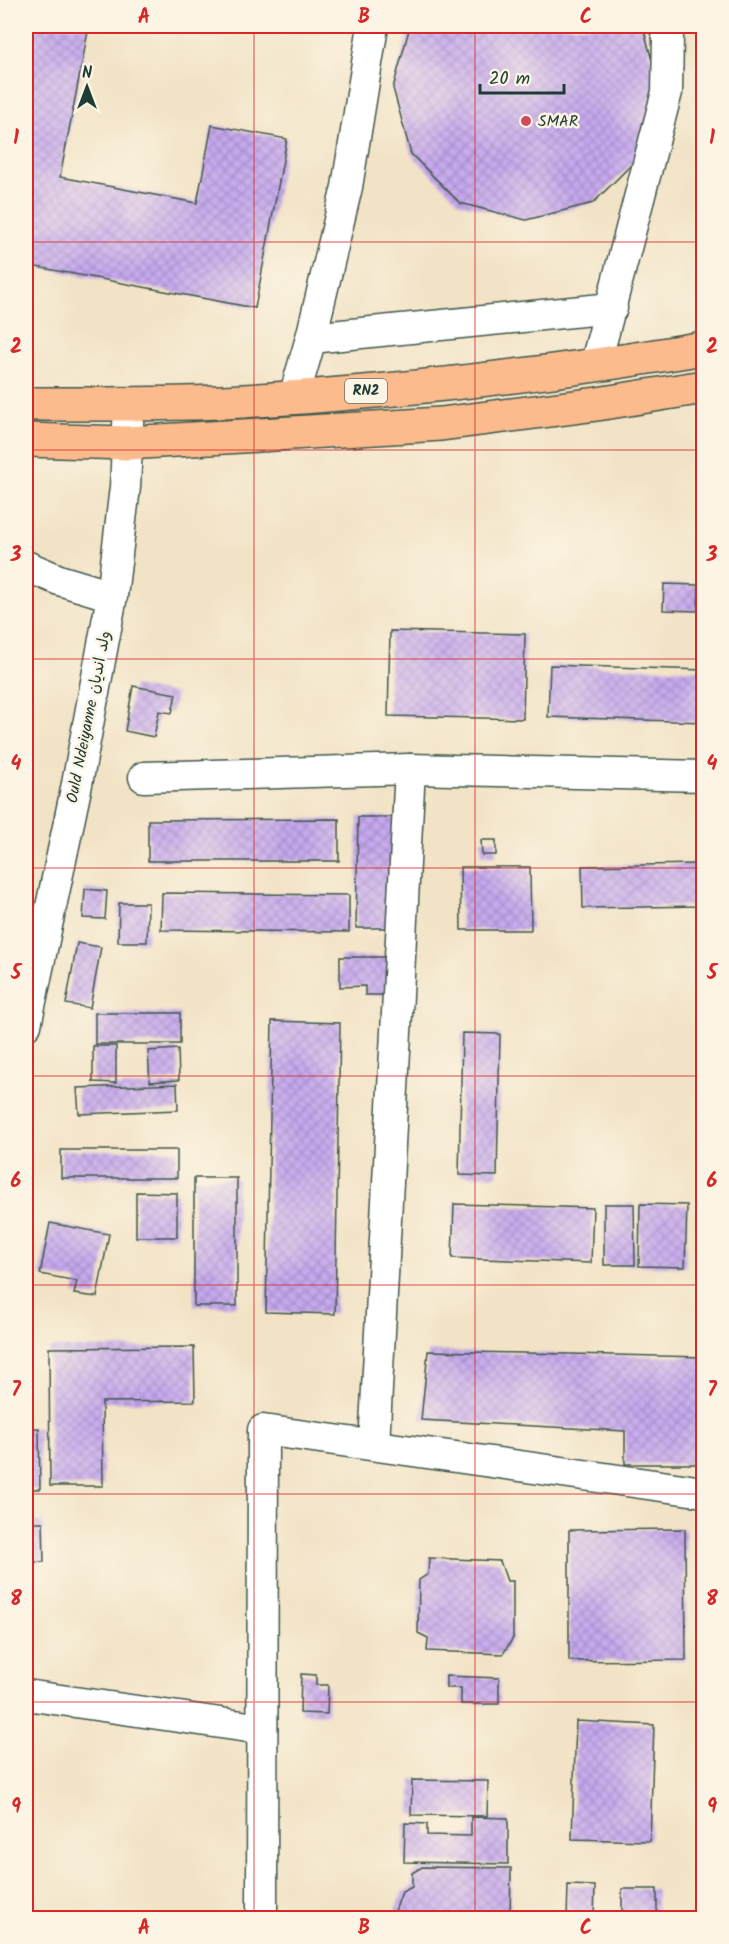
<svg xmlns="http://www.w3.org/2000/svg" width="729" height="1944" viewBox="0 0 729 1944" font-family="Kalam,'Playpen Sans Arabic',sans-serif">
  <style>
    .building { fill: url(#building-cross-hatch) }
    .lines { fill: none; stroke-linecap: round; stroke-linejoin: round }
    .minor-casing { stroke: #3f564a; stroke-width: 33 }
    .highway-casing { stroke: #3f564a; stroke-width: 36 }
    .minor { stroke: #fff; stroke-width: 30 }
    .highway { stroke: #fbbb8d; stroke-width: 33 }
    .grid { fill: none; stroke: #d62828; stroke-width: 1.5; stroke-opacity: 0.55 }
    .poi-dot { fill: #d1495b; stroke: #fcf5e5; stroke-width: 2 }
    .labels { text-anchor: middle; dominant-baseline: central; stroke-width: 5; stroke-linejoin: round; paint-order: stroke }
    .shield { fill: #fcf5e5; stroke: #617469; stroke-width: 1.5 }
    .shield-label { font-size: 15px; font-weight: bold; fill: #1f3d34 }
    .poi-label { font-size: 16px; fill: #1f3d34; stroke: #fcf5e5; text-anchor: start }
    .street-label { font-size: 16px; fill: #1f3d34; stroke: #fcf5e5 }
    .neatline { fill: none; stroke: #d62828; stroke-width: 2 }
    .grid-label { font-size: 20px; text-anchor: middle; font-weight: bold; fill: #d62828 }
  </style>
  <defs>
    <pattern id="building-cross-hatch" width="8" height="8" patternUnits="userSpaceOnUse" patternTransform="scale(1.5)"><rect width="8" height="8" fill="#c7a9ef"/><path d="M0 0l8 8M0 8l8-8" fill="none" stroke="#a18bc2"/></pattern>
  </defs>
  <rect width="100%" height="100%" fill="#fcf5e5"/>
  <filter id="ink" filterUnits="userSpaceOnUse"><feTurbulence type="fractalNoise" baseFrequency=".0167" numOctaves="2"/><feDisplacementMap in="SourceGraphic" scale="12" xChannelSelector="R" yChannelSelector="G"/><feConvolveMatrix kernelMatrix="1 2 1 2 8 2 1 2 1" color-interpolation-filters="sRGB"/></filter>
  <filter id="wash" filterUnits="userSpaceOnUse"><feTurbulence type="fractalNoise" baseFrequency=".008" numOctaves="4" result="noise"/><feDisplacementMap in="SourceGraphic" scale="24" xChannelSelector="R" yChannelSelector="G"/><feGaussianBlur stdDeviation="1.35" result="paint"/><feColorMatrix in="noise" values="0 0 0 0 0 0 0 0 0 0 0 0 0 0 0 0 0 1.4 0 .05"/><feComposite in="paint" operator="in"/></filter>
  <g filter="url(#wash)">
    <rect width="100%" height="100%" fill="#f2e3c6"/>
    <g id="blocks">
      <!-- building -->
      <g class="building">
        <path d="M26,26H89L60,177L197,203L212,125L287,139L255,308L26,265Z"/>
        <path d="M410,26H643L659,88L642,154L593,203L526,220L460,203L411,154L393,88Z"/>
        <path d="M664,584L699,585L698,611L663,610Z"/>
        <path d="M390,631L525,634L523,719L388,716Z"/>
        <path d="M550,665L704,670V722L548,717Z"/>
        <path d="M133,686L176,694L172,713L159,711L154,737L125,731Z"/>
        <path d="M358,817H398L397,928H356Z"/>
        <path d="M339,819V861H148V820Z"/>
        <path d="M481,840H496V855H482Z"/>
        <path d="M699,864L700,906L583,908L582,866Z"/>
        <path d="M460,867H530L531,930H461Z"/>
        <path d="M85,889L107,891L105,919L83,918Z"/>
        <path d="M162,893L349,895V932L161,930Z"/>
        <path d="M119,903H148L147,942H118Z"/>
        <path d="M77,943L101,947L90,1008L66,1004Z"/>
        <path d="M340,957H392V995H365V986L340,987Z"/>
        <rect x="95" y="1013" width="85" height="31"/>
        <path d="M272,1021L340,1023L335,1314L266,1312Z"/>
        <path d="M462,1033L500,1034L497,1176L459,1175Z"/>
        <path d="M93,1046H116V1083L93,1082Z"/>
        <path d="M178,1049L179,1080L150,1082L148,1051Z"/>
        <path d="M177,1084L178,1110L79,1114L77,1088Z"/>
        <rect x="61" y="1150" width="116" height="28"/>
        <rect x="194" y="1178" width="43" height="128"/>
        <path d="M136,1192L177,1193V1237H136Z"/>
        <path d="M454,1204L593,1208L591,1263L452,1258Z"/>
        <path d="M604,1204H634L635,1265H604Z"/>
        <path d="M640,1204L687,1205L685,1267L639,1266Z"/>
        <path d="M50,1223L109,1234L97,1297L74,1294L77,1281L40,1274Z"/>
        <path d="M194,1347L195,1401L102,1402L103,1486H50L49,1348Z"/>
        <path d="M428,1351L704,1357V1464H625V1431L421,1420Z"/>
        <path d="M26,1428H39L40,1489H26Z"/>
        <path d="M26,1522H43L44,1562L26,1563Z"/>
        <path d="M685,1529L686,1660L569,1661V1530Z"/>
        <path d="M429,1558L500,1561L507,1581H513V1638L503,1654L427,1651L428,1638L418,1633L419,1580L428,1574Z"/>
        <path d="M301,1674L316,1675V1685H328L327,1714L300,1713Z"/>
        <path d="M446,1676L499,1678V1704H461V1688H446Z"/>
        <path d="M576,1721L654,1725L650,1841L572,1839Z"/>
        <path d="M412,1780L488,1781L487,1816L411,1815Z"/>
        <path d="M471,1817L508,1818V1864L404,1862L405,1823L427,1824V1835L471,1836Z"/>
        <path d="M422,1867L511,1868L510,1918H412V1916L395,1911L402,1892L412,1887V1873Z"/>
        <path d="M568,1885L595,1886L594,1918H567Z"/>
        <rect x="622" y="1889" width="35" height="29"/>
      </g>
    </g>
  </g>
  <g filter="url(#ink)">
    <use href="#blocks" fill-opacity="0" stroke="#3f564a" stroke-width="1.5"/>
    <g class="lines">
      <!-- minor casing -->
      <g class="minor-casing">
        <g id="minor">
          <path d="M311,338L612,308"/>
          <path d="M595,366L667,92L668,36L664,26"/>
          <path d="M294,397L311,338L347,187L373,26"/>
          <path d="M26,566L59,580L112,596"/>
          <path d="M144,777L410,769L704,776"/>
          <path d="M26,1025L77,784L112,596L125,487L129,404"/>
          <path d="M374,1445L410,769"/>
          <path d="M26,1695L262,1729"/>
          <path d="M262,1918L263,1430L704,1492"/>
        </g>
      </g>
      <!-- highway casing -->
      <g class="highway-casing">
        <g id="highway">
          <path d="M26,404C98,404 171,405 243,401C398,392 551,374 704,348"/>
          <path d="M26,440L127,443L441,424L597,404L704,387"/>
        </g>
      </g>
      <!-- minor -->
      <use href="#minor" class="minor"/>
      <!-- highway -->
      <use href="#highway" class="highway"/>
    </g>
  </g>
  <!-- grid -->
  <path class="grid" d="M254,26V1918M475,26V1918M26,242H704M26,450H704M26,659H704M26,868H704M26,1076H704M26,1285H704M26,1494H704M26,1702H704"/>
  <!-- markers -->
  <circle class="poi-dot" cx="526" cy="121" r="6"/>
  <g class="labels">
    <!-- shield labels -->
    <rect class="shield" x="345" y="379" width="42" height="24" rx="4.5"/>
    <g class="shield-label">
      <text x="366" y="391">RN2</text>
    </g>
    <!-- poi labels -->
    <g class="poi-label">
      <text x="538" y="121">SMAR</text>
    </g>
    <!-- street labels -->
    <g class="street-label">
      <text transform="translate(89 717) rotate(-79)">Ould Ndeiyanne ولد انديان</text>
    </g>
  </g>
  <!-- margin -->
  <rect width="729" height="1944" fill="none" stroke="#fcf5e5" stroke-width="66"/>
  <!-- north arrow -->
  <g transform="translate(87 87)" stroke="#fcf5e5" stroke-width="4.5" paint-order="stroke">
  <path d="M0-4.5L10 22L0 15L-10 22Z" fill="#1f3d34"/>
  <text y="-9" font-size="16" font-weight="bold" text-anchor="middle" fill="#1f3d34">N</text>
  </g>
  <!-- scale -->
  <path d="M480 84v9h84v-9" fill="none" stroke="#1f3d34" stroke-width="3"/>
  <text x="489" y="84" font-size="18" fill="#1f3d34" stroke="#fcf5e5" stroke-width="4.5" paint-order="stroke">20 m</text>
  <rect x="33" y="33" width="663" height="1878" class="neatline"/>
  <g class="grid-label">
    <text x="144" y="23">A</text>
    <text x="364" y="23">B</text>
    <text x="586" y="23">C</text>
    <text x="16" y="144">1</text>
    <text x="712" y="144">1</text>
    <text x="16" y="353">2</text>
    <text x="712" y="353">2</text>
    <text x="16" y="561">3</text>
    <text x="712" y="561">3</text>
    <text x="16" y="770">4</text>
    <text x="712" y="770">4</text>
    <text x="16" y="979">5</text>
    <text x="712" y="979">5</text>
    <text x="16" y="1187">6</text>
    <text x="712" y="1187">6</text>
    <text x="16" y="1396">7</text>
    <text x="712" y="1396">7</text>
    <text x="16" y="1605">8</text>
    <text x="712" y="1605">8</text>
    <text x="16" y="1813">9</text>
    <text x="712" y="1813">9</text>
    <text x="144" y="1934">A</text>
    <text x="364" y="1934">B</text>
    <text x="586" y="1934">C</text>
  </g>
</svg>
